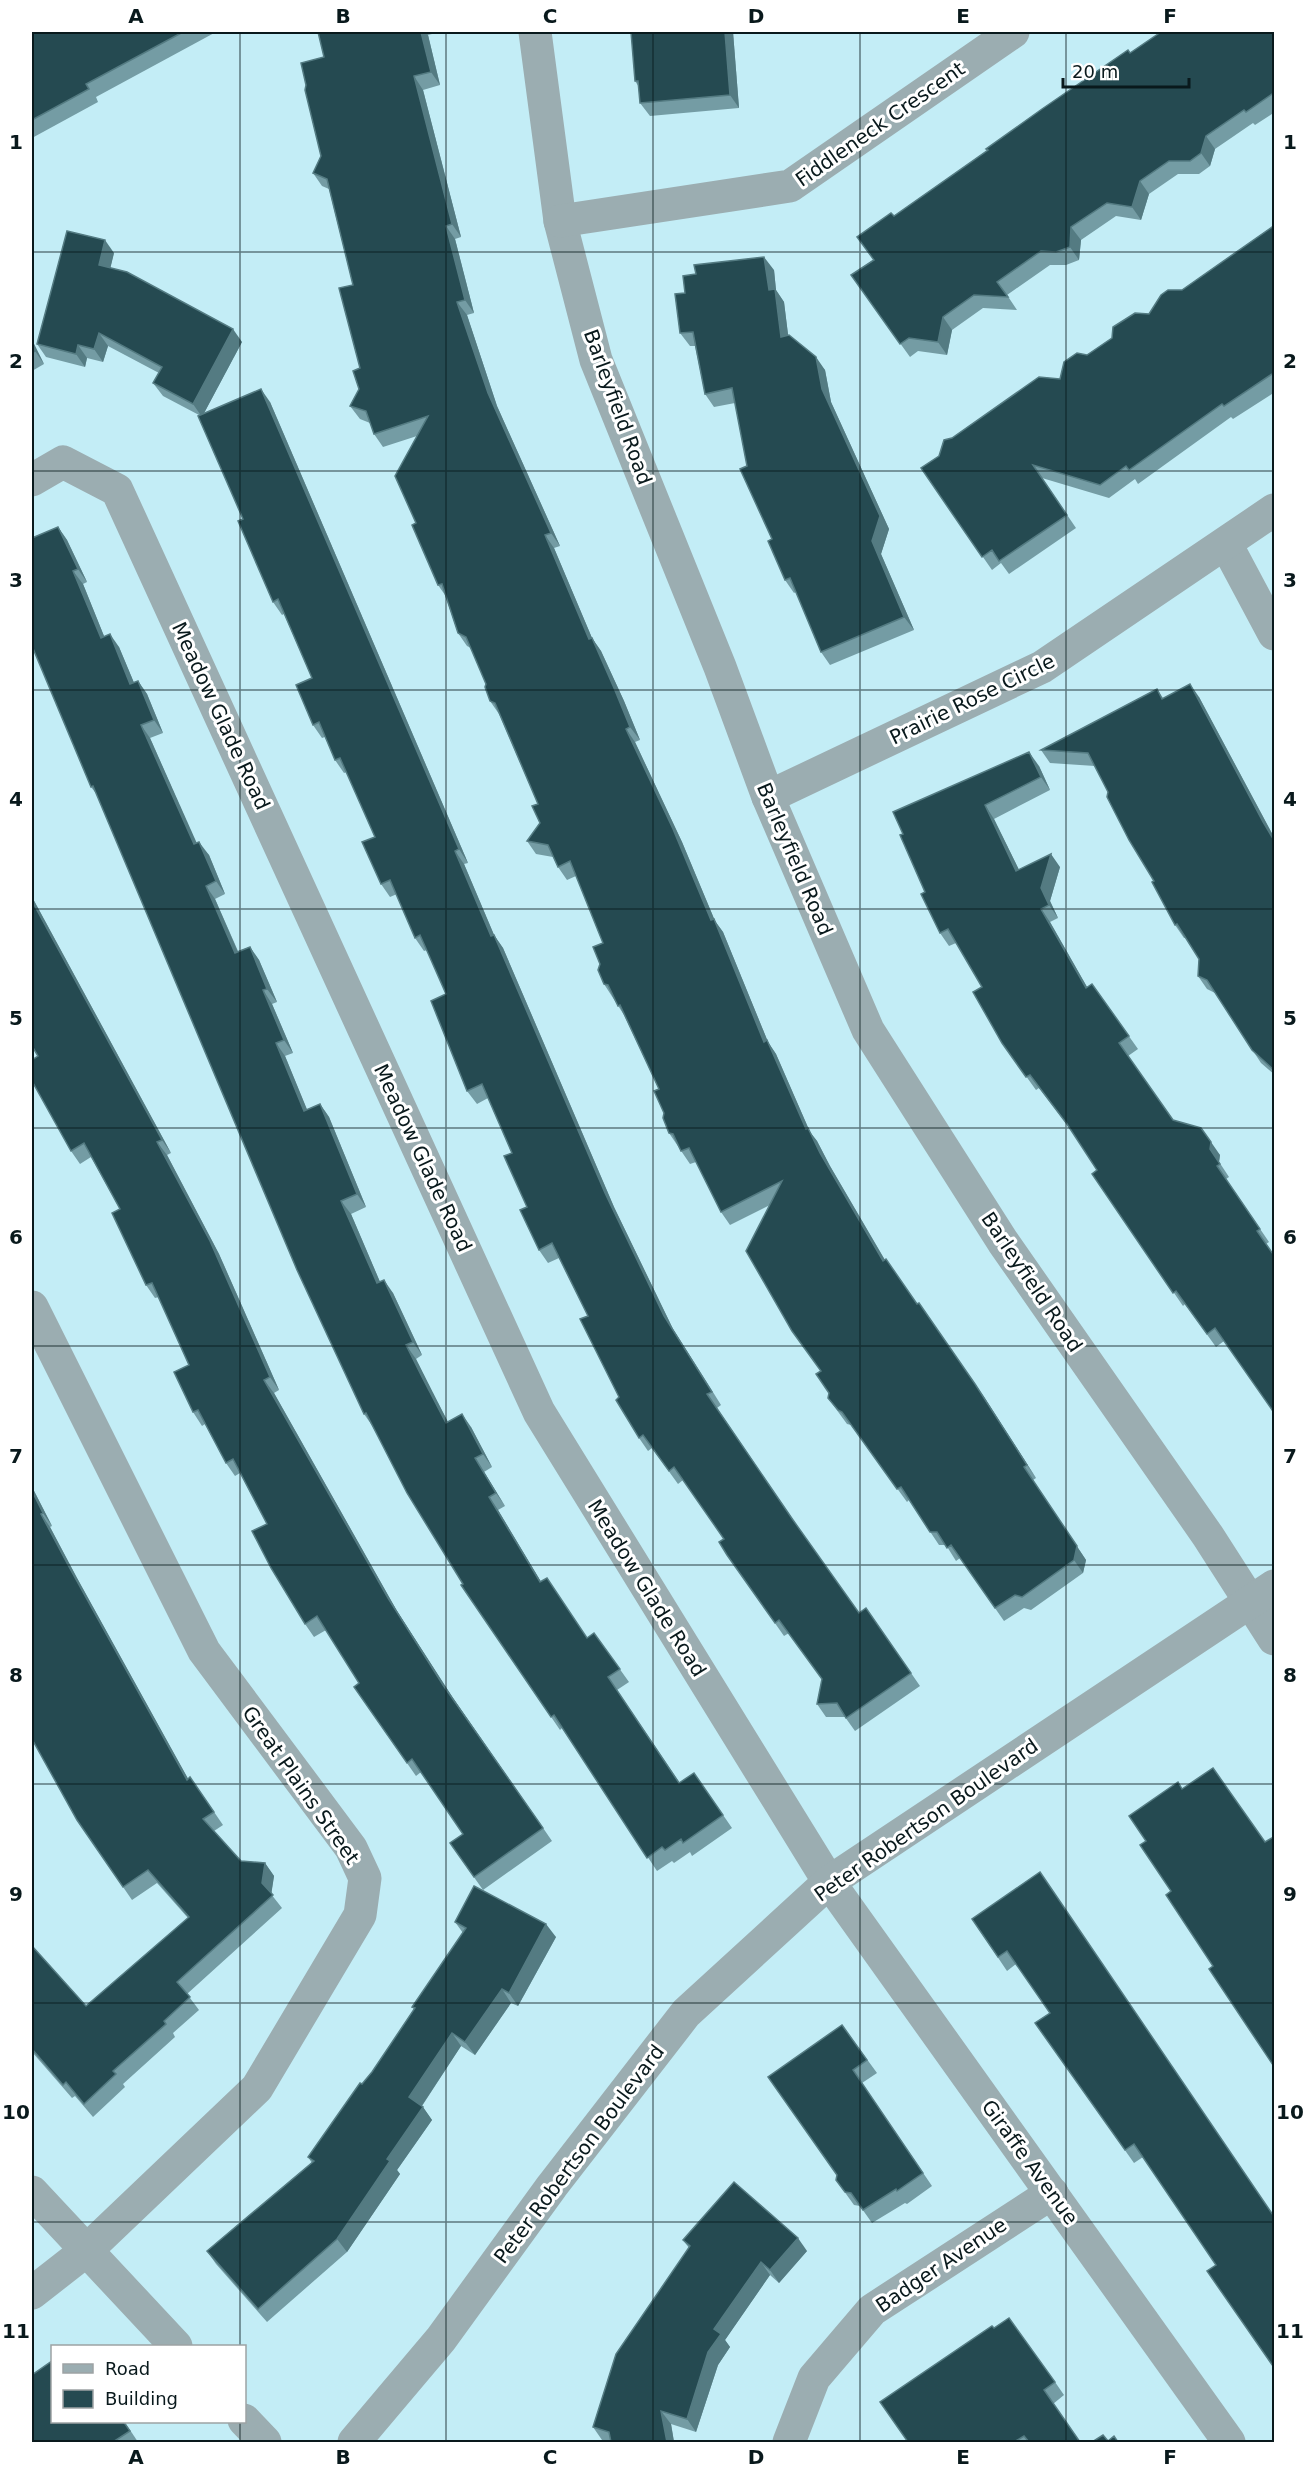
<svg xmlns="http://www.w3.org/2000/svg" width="1306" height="2474" viewBox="0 0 1306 2474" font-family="'DejaVu Sans',sans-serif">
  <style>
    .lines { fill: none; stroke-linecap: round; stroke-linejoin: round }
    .minor { stroke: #9badb1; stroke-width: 33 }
    .wall { fill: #749ca4 }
    .shaded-wall { fill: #547b82 }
    .building { fill: #254a51; stroke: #547b82; stroke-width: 1.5 }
    .grid { fill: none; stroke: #09191c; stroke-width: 1.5; stroke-opacity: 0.55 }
    .labels { text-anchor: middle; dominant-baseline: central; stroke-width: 6; stroke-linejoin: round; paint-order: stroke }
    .street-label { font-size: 20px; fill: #09191c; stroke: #fff }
    .neatline { fill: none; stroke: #09191c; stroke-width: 2 }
    .grid-label { font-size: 20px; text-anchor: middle; font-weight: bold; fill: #09191c }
  </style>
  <rect width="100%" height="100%" fill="#c3edf6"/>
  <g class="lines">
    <!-- minor -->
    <g class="minor">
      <path d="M535,32L560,221L596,360L720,667L768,797L868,1030L1003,1242L1208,1536L1274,1639"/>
      <path d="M560,221L790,186L1013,32"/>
      <path d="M32,480L63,462L117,490L539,1412L829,1882L1229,2442"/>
      <path d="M1226,544L1274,634"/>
      <path d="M768,797L1042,667L1274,510"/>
      <path d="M32,1307L204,1651L351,1848L365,1878L360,1915L257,2088L87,2250L32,2293"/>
      <path d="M32,2192L176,2346"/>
      <path d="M244,2420L265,2442"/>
      <path d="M354,2442L441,2339L552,2186L686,2013L829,1882L1274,1586"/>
      <path d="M789,2442L814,2378L872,2310L1052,2193"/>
    </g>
  </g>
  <!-- wall -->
  <g class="wall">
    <path d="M35,32H216L96,97L98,102L32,138V34Z"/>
    <path d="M318,32H432V34L428,35L440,85L423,90L461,237L455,239L474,313L467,315L497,406L560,546L554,548L592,638L601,651L624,701L640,740L635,742L682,842L715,921L723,932L768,1042L776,1054L810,1132L817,1141L830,1166L885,1260L984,1397L1036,1478L1033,1480L1086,1560L1083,1573L1031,1610L1024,1608L1004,1621L960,1558L956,1561L946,1545H939L909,1500L907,1502L851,1425L847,1424L828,1398L829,1393L821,1371L770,1205L730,1225L721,1212L696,1162L690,1164L669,1133L659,1089L624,1015L604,984L600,964L603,943L576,876L567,880L558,867L553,857L536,854L527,841L540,823L538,804L499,714L490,701L486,684L471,648L467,646L458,633L445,595L438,585L416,523L417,436L383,447L374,434L370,423L360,419L350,406L359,389L360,368L353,285L329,189L322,186L313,173L321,156L324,57Z"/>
    <path d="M733,32L739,108L650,116L640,103L639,87L635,81Z"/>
    <path d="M1275,32V112L1255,125L1253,123L1215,149L1210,166L1199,174H1178L1149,194L1141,220L1116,216L1081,240L1079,260L1066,265H1050L1007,295L1017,310L983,308L952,330L947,355L918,351L910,357L851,275L873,260L894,216L1130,53Z"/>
    <path d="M1275,225V392L1233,419L1231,417L1138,484L1135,479L1109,498L1042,478L1076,528L1009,574L1001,563L992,570L921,468L939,456L952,438L1060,379L1087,355L1149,314L1182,290Z"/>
    <path d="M114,253L110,268L242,342L204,413L270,402L468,863L464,864L494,935L503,948L614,1207L673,1329L721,1405L717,1408L802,1533L859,1613L866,1608L920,1686L855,1731L845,1717H826L817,1704L822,1679L789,1633L784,1636L727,1555L724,1539L683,1480L678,1484L652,1448L648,1451L639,1438L619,1397L588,1316L559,1258L548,1263L539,1250L512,1153L488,1098L477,1104L467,1091L446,994L427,950L424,951L415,938L397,894L390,897L381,884L375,837L347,772L344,773L335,760L325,737L322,738L313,725L312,678L284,614L282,615L273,602L243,519L199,415L163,396L153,383L159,373L108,346L103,362L87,358L85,367L46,357L37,344Z"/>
    <path d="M774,270L776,290L784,302L788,335L825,370L831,402L889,529L881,554L914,630L830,665L821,652L796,592L794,593L785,580L747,466L735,403L714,407L705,394L695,346H690L680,333L685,293Z"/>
    <path d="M32,340L44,364L32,371Z"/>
    <path d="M58,527L67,540L87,582L83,584L104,636L119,647L134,683L138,681L147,694L163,733L150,738L196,843L209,855L225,894L215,899L238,951L250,947L259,960L277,1002L272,1004L293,1053L285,1056L307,1110L320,1104L329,1117L366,1207L351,1214L380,1282L393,1293L422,1355L416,1359L431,1390L448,1422L471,1427L492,1467L484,1472L505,1506L498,1510L541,1582L587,1638L594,1633L629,1682L617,1690L680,1783L694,1773L732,1828L692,1856L690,1852L674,1863L672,1861L657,1871L562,1728L560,1730L461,1585L463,1584L373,1427L364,1414L98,796L91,787Z"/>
    <path d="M1157,689L1163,698L1199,697L1275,839V1075L1261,1063L1215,993L1207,989L1198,976L1199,959L1186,938H1184L1175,925L1154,881L1095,766L1050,763L1041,750Z"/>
    <path d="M1039,766L1050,790L994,819L1019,870L1060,867L1050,901L1058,918L1050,922L1087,987L1092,984L1138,1049L1128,1056L1173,1120L1220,1155L1219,1162L1229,1177L1226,1179L1269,1242L1266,1244L1224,1341L1216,1347L1185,1304L1183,1306L1092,1174L1097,1170L1072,1131L1039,1088L1036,1090L1002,1043L982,987L956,943L949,946L940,933L925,892L900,835Z"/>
    <path d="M32,897L171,1153L167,1155L219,1254L279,1390L274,1393L397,1611L453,1698L552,1841L483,1890L450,1843L463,1834L421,1772L416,1776L354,1687L359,1683L326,1630L314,1637L305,1624L267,1524L240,1473L235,1476L226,1463L205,1424L202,1426L193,1412L189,1365L159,1297L155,1298L146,1285L120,1209L91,1157L80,1164L71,1151L38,1056Z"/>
    <path d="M32,1487L52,1526L50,1527L77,1578L188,1779L190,1777L223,1825L214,1831L241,1861L265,1863L274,1876L271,1894L282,1908L187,1994L199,2010L173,2033L175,2037L123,2084L125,2087L93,2117L75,2096L72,2098L32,2052V1946L86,2006L188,1918L157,1883L132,1900L77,1820Z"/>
    <path d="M1040,1872L1216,2265L1143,2157L1134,2163L1035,2023L1050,2013L1016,1964L1007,1971L972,1919Z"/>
    <path d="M455,1922L556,1937L518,2006L511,2003L475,2055L461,2046L422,2106L432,2120L397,2170L400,2174L347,2252L267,2322L216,2264L207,2251L312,2163L308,2157L372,2072L414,2009L412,2007L463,1933Z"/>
    <path d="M842,2025L877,2073L862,2083L932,2186L907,2204L905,2203L872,2223L860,2206L854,2205L836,2180L837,2175Z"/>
    <path d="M683,2240L807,2251L779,2283L770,2275L725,2340L730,2347L718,2365L696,2432L671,2424L674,2442H610L602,2440L593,2427L689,2248Z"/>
    <path d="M1055,2382L1064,2395L1053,2404L1080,2442H908Z"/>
    <path d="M124,2421L138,2442H32Z"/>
  </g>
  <!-- shaded-wall -->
  <g class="shaded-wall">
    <path d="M421,32H426L428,35L440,85L431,72Z"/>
    <path d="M725,32H733L739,108L730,95Z"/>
    <path d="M414,76L423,90L461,237L452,224Z"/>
    <path d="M1206,136L1215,149L1210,166L1201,153Z"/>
    <path d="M1140,181L1149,194L1141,220L1132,207Z"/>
    <path d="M446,226L455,239L474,313L465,300Z"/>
    <path d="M1071,227L1081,240L1079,260L1070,247Z"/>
    <path d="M105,240L114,253L108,278L99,265Z"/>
    <path d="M764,257L774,270L776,290L784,302L790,350L781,337L769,290Z"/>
    <path d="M457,302L467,315L497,406L560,546L551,533L488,393Z"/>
    <path d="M943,317L952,330L947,355L938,342Z"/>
    <path d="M233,329L242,342L202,417L193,404Z"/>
    <path d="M99,333L108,346L103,362L94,349Z"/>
    <path d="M32,340L44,364L35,351L32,344Z"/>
    <path d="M78,345L87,358L85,367L76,354Z"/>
    <path d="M816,357L825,370L831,402L889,529L881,554L914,630L904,617L872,541L822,389Z"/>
    <path d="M261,389L270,402L468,863L459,849Z"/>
    <path d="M58,527L67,540L87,582L78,569Z"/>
    <path d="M545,535L554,548L592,638L601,651L624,701L640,740L630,727L589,639Z"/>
    <path d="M73,571L83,584L110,651L101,638Z"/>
    <path d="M110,634L119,647L140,697L130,684Z"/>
    <path d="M138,681L147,694L163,733L154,720Z"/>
    <path d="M1190,684L1199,697L1275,839V842L1263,822Z"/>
    <path d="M141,725L150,738L203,857L194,844Z"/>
    <path d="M626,729L635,742L682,842L715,921L723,932L768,1042L776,1054L810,1132L817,1141L830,1166L893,1274L883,1261L806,1129L764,1042Z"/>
    <path d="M1029,752L1039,766L1050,790L1041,777Z"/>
    <path d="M985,805L994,819L1026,884L1016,871Z"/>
    <path d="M199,842L209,855L225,894L216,881Z"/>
    <path d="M455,851L464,864L500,949L491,936Z"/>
    <path d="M1051,854L1060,867L1050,901L1058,918L1049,905L1041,888Z"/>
    <path d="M206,886L215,899L244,966L235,953Z"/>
    <path d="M32,897L171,1153L162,1140L32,901Z"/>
    <path d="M1041,909L1050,922L1095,1001L1086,988Z"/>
    <path d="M494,935L503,948L614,1207L673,1329L721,1405L664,1316L605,1193Z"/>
    <path d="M250,947L259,960L277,1002L267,989Z"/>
    <path d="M263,990L272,1004L293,1053L284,1040Z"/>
    <path d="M276,1043L285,1056L313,1124L304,1111Z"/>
    <path d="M320,1104L329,1117L366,1207L357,1194Z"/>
    <path d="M157,1142L167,1155L219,1254L279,1390L270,1377Z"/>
    <path d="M1211,1142L1220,1155L1219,1162L1229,1177L1210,1149Z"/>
    <path d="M341,1201L351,1214L386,1296L377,1283Z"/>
    <path d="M384,1280L393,1293L422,1355L413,1342Z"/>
    <path d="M919,1303L984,1397L1036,1478L1027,1465Z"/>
    <path d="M406,1345L416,1359L455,1436L446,1423Z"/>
    <path d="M264,1380L274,1393L397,1611L453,1698L552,1841L443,1685L388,1598Z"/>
    <path d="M462,1414L471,1427L492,1467L483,1454Z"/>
    <path d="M475,1458L484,1472L505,1506L496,1493Z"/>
    <path d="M1024,1467L1086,1560L1083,1573L1074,1560Z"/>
    <path d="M32,1487L52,1526L43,1513L32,1491Z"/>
    <path d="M489,1497L498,1510L549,1595L540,1582Z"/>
    <path d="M41,1514L50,1527L77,1578L196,1793L187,1780L68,1565Z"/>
    <path d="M265,1863L274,1876L271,1896L262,1883Z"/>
    <path d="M546,1924L556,1937L518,2006L509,1993Z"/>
    <path d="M502,1989L511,2003L475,2055L465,2042Z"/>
    <path d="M452,2033L461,2046L419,2110L409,2097Z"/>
    <path d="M423,2107L432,2120L397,2170L400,2174L347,2252L337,2239L387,2159Z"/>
    <path d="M798,2238L807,2251L779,2283L770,2270Z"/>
    <path d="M761,2262L770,2275L725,2340L730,2347L718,2365L696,2432L687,2419L714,2329Z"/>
    <path d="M661,2411L671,2424L674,2442H667Z"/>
  </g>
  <!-- building -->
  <g class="building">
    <path d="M35,32H183L86,84L89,89L32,120V34Z"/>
    <path d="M318,32H421L431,72L414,76L452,224L446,226L465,300L457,302L488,393L551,533L545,535L589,639L592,638L614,688L630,727L626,729L673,829L711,920L714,919L764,1042L767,1040L806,1129L808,1128L820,1153L883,1261L886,1259L917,1304L919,1303L975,1384L1027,1465L1024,1467L1077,1546L1074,1560L1022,1597L1015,1595L995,1608L951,1545L947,1548L937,1532H930L901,1487L897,1489L842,1412L838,1410L828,1398L829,1393L816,1374L821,1371L792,1331L746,1251L782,1181L721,1212L689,1148L681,1151L673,1134L669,1133L663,1118L664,1113L654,1091L659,1089L620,1005L618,1006L608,985L604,984L598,970L600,964L593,947L603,943L570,861L558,867L548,845L527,841L540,823L532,806L538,804L495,703L490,701L485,687L486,684L466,637L458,633L442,584L438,585L412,525L416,523L395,476L428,416L374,434L366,411L350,406L359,389L353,371L360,368L339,288L353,285L327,179L313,173L321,156L305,90L306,85L301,63L324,57Z"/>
    <path d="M631,32H725L730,95L640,103L638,81H635Z"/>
    <path d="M1161,32H1275V92L1246,112L1244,110L1206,136L1201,153L1190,161H1169L1140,181L1132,207L1107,203L1071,227L1070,247L1056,252L1041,251L997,282L1008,297L974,295L943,317L938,342L909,338L900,344L851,275L874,260L857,237L891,213L894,216L988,150L986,149L1042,109L1128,50L1130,53Z"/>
    <path d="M1275,225V372L1224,406L1222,404L1129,470L1126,466L1100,485L1033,465L1067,515L999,561L992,550L982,557L921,468L939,456L944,440L952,438L1039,377L1060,379L1064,362L1077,353L1087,355L1112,338L1113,327L1135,313L1149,314L1161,295L1168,290H1182Z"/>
    <path d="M67,231L105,240L99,265L127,272L233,329L193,404L153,383L162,367L99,333L94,349L78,345L76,354L37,344Z"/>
    <path d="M764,257L769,290L775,289L781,337L789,335L816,357L822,389L880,516L872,541L904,617L821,652L790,578L785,580L768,541L772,539L740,469L747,466L732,388L705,394L693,332L680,333L675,294L685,293L683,276L696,274L694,265Z"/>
    <path d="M32,344L35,351L32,353Z"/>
    <path d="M261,389L459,849L455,851L491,936L494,935L605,1193L664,1316L712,1392L707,1394L793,1520L859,1613L866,1608L911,1673L846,1718L837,1703L817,1704L822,1679L779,1620L775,1623L727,1555L719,1542L724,1539L674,1467L669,1471L643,1435L639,1438L616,1400L619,1397L580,1319L588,1316L552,1243L539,1250L520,1210L527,1207L504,1156L512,1153L482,1084L467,1091L431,1001L446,994L420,935L415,938L390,880L381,884L362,842L375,837L340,758L335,760L319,722L313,725L296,685L312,678L278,599L273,602L238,521L243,519L198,416Z"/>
    <path d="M58,527L78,569L73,571L101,638L110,634L130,684L138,681L154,720L141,725L194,844L199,842L216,881L206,886L235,953L250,947L267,989L263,990L284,1040L276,1043L304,1111L320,1104L357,1194L341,1201L377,1283L384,1280L413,1342L406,1345L422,1377L446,1423L462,1414L483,1454L475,1458L496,1493L489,1497L540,1582L547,1578L587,1638L594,1633L620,1669L608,1677L679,1783L694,1773L723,1815L683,1843L681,1839L665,1850L662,1847L647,1858L554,1715L551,1717L461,1585L463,1584L407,1493L366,1413L364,1414L297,1270L93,786L91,787L32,646V538Z"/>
    <path d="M1190,684L1263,822L1275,842V1071L1252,1050L1207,980L1198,976L1199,959L1177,924L1175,925L1152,882L1154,881L1129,840L1107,797L1108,792L1088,753L1041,750L1157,689L1162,699Z"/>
    <path d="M1029,752L1041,777L985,805L1016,871L1051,854L1041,888L1049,905L1041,909L1086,988L1092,984L1129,1036L1119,1043L1173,1120L1201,1128L1211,1142L1210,1149L1220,1164L1217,1166L1260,1229L1257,1231L1275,1257V1414L1215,1328L1207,1334L1176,1291L1173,1293L1092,1174L1097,1170L1067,1124L1030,1075L1026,1077L1002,1043L973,992L982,987L948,929L940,933L921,894L925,892L900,835L903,834L893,812Z"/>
    <path d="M32,901L162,1140L157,1142L210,1241L270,1377L264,1380L388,1598L443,1685L543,1828L474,1877L450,1843L463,1834L412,1759L407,1763L354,1687L359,1683L317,1616L305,1624L271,1568L252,1531L267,1524L233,1459L226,1463L198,1410L193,1412L174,1372L189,1365L152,1283L146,1285L112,1213L120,1209L84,1143L71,1151L32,1081V1060L38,1056L32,1046Z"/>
    <path d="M32,1491L43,1513L41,1514L68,1565L187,1780L190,1777L214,1812L203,1819L241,1861L265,1863L262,1883L273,1895L177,1982L190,1997L164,2021L166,2024L113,2071L116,2074L84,2104L66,2082L63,2085L32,2049V1946L86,2006L189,1917L148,1870L123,1887L77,1820L32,1739Z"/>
    <path d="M1213,1768L1265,1842L1275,1836V2068L1209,1969L1213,1966L1166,1895L1171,1891L1140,1845L1146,1841L1129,1816L1178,1782L1182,1789Z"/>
    <path d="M1040,1872L1275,2218V2369L1207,2271L1216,2265L1134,2144L1125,2150L1035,2023L1050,2013L1007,1951L998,1957L972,1919Z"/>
    <path d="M474,1886L546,1924L509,1993L502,1989L465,2042L452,2033L409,2097L423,2107L387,2159L390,2161L337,2239L258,2309L207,2251L314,2161L308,2157L360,2083L362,2084L372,2072L415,2008L412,2007L466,1928L455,1922Z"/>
    <path d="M842,2025L867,2060L853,2070L923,2173L897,2191L896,2189L863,2210L851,2193L845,2192L836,2180L837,2175L768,2077Z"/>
    <path d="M734,2182L798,2238L770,2270L761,2262L714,2329L721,2334L708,2352L687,2419L661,2411L667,2442H611L609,2432L593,2427L616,2354L690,2246L683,2240Z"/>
    <path d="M1009,2318L1055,2382L1044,2390L1080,2442H1029L1024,2436L1014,2442H908L880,2402L992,2326L994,2328Z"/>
    <path d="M52,2361V2421H123L130,2431L113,2442H32V2375Z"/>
    <path d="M1103,2435L1108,2441L1114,2436L1118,2442H1092Z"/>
  </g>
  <!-- grid -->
  <path class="grid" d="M240,32V2346M446,32V2442M653,32V2442M860,32V2442M1066,32V2442M32,252H1274M32,471H1274M32,690H1274M32,909H1274M32,1128H1274M32,1346H1274M32,1565H1274M32,1784H1274M32,2003H1274M32,2222H1274M240,2422V2442"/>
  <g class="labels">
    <!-- street labels -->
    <g class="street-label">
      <text transform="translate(880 124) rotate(-35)">Fiddleneck Crescent</text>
      <text transform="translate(618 407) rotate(70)">Barleyfield Road</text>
      <text transform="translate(972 699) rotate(-26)">Prairie Rose Circle</text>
      <text transform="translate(221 716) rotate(65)">Meadow Glade Road</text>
      <text transform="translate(795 859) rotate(67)">Barleyfield Road</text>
      <text transform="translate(423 1158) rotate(65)">Meadow Glade Road</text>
      <text transform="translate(1032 1282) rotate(56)">Barleyfield Road</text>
      <text transform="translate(647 1588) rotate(58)">Meadow Glade Road</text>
      <text transform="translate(301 1785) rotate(55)">Great Plains Street</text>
      <text transform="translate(926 1820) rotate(-35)">Peter Robertson Boulevard</text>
      <text transform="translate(579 2154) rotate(-53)">Peter Robertson Boulevard</text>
      <text transform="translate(1030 2162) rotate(54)">Giraffe Avenue</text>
      <text transform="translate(941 2265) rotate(-34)">Badger Avenue</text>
    </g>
  </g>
  <!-- border -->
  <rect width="1306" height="2474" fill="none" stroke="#ffffff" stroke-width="66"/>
  <!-- legend -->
  <rect x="51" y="2345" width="195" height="78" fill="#ffffff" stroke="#9da3a4" stroke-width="1.5"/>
  <rect x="63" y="2364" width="30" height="9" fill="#9badb1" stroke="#9da3a4" stroke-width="1.5"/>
  <text x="105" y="2375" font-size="18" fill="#09191c">Road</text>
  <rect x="63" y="2390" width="30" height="18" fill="#254a51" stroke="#9da3a4" stroke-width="1.5"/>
  <text x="105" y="2405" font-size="18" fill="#09191c">Building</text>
  <!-- scale -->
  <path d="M1063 78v9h126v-9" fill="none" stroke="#09191c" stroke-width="3"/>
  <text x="1072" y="78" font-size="18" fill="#09191c" stroke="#ffffff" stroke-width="4.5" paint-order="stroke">20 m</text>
  <rect x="33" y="33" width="1240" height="2408" class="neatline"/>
  <g class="grid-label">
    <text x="136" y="23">A</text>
    <text x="343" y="23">B</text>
    <text x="550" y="23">C</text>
    <text x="756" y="23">D</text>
    <text x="963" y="23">E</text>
    <text x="1170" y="23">F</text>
    <text x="16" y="149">1</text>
    <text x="1290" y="149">1</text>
    <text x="16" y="368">2</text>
    <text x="1290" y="368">2</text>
    <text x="16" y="587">3</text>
    <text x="1290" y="587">3</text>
    <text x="16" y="806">4</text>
    <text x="1290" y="806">4</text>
    <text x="16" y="1025">5</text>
    <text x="1290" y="1025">5</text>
    <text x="16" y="1244">6</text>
    <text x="1290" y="1244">6</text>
    <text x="16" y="1463">7</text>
    <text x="1290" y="1463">7</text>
    <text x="16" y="1682">8</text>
    <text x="1290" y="1682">8</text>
    <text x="16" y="1901">9</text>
    <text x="1290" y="1901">9</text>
    <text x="16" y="2119">10</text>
    <text x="1290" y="2119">10</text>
    <text x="16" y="2338">11</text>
    <text x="1290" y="2338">11</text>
    <text x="136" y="2464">A</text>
    <text x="343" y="2464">B</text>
    <text x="550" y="2464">C</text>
    <text x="756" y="2464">D</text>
    <text x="963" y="2464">E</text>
    <text x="1170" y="2464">F</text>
  </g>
</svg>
